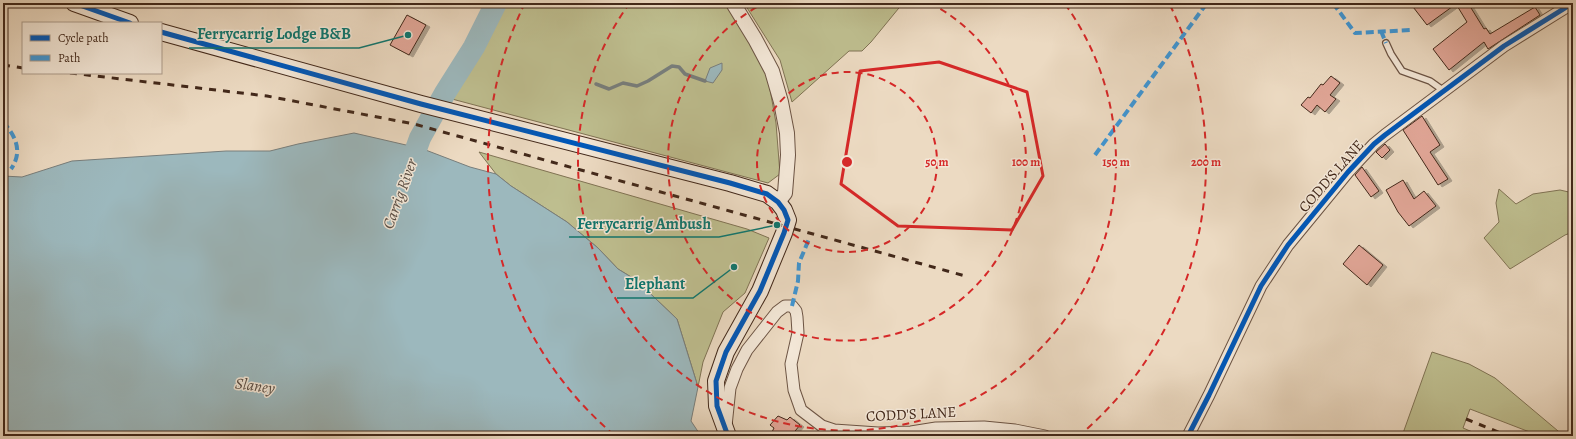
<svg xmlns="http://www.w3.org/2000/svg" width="1576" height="439" viewBox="0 0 1576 439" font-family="Alegreya,serif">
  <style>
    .green { fill: #bebe8f; stroke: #807354 }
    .water { fill: #9cb8bd; stroke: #787e7c }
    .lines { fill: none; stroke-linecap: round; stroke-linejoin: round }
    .stream { stroke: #787e7c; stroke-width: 3.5 }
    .river { stroke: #9cb8bd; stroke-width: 22 }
    .building { fill: #e1a697; stroke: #42281a; filter: url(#shadow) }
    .service-casing { stroke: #6c5444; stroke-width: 8 }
    .minor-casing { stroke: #6c5444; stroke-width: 13 }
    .tertiary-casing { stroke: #6c5444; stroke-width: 16 }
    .secondary-casing { stroke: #42281a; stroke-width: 18 }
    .service { stroke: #f3e7d7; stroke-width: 5.5 }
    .minor { stroke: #f3e7d7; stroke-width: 11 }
    .tertiary { stroke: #f3e7d7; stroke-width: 14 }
    .secondary { stroke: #f3e7d7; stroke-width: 16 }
    .rail { stroke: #42281a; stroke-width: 3; stroke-dasharray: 7 7; stroke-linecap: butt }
    .quiet { stroke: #3f96d4; stroke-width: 4; stroke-dasharray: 8 4; stroke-linecap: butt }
    .cycleway-casing { stroke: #f3e7d7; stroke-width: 8 }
    .cycleway { stroke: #0057b8; stroke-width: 5 }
    .marked { fill: none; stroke: #d62828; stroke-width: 3; stroke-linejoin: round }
    .ring { fill: none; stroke: #d62828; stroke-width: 2; stroke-dasharray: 7 5 }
    .labels { text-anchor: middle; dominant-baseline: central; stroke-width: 3; stroke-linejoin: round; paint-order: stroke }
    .street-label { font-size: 15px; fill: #42281a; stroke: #f3e7d7 }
    .water-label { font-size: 16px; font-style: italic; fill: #584c43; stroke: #f3e7d7 }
    .centre { fill: #d62828; stroke: #f3e7d7; stroke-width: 2 }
    .ring-label { font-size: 12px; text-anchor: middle; font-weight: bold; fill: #d62828; stroke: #f3e7d7; stroke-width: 3; stroke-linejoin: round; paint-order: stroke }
    .leader { fill: none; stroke: #0f766e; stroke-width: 1.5 }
    .callout-dot { fill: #0f766e; stroke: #f3e7d7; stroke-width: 1.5 }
    .callout-label { font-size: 16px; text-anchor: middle; font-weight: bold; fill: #0f766e; stroke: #f3e7d7; stroke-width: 3; stroke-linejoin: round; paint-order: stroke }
  </style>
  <defs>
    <filter id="shadow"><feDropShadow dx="4" dy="2" stdDeviation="0" flood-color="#0004"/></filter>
  </defs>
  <rect width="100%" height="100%" fill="#ecdac2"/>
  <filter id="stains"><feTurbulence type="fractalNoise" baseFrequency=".005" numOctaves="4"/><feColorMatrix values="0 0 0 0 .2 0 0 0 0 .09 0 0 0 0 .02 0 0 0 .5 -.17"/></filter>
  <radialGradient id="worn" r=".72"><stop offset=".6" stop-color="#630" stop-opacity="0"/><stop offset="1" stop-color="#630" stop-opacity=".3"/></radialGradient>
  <!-- green -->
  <g class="green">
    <path d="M483,3H726L752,45L768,78L776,123L780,174L768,183L452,99L491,25L483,7Z"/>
    <path d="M744,3H903L871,42L862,51H849L792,102L780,60Z"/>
    <path d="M479,152L747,229L769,238L745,293L723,312L703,362L698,387L677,319L636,280L618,269L598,248L567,222L511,186L496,174Z"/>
    <path d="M1499,189L1516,204L1533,194L1560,190L1573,193V232L1565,235L1510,269L1484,238L1499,222L1496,203Z"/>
    <path d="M1432,352L1469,364L1495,378L1564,436H1540L1470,409L1463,428L1482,436H1402Z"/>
  </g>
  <!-- water -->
  <g class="water">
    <path d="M722,63V70L713,83L705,81L710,68Z"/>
    <path d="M354,133L406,145L420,138L423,149L470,167L496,174L511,186L567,222L598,248L618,269L636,280L677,319L698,387L691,421L701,436H3V176L22,177L72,161L226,151H270L298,144Z"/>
  </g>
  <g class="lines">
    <!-- stream -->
    <path class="stream" d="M596,84L609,89L623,83L637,86L648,81L672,66L679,67L685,74L705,81"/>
    <!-- river -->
    <path class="river" d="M410,166L420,138L445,93L474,47L496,3"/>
  </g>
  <!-- building -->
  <g class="building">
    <path d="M1410,3H1468L1484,29L1486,28L1490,34L1535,7L1540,15L1488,49L1484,42L1449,70L1433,49L1467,22L1456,4L1427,25Z"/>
    <path d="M407,15L426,25L409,55L390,45Z"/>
    <path d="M1331,76L1340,83L1330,95L1336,99L1325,112L1317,105L1311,113L1301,105L1308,97L1310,98L1321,84L1323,85Z"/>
    <path d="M1422,116L1440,145L1430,152L1448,179L1438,185L1403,130Z"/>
    <path d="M1385,144L1390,150L1382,158L1376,152Z"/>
    <path d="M1362,167L1379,191L1371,197L1355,175Z"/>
    <path d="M1403,180L1414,199L1424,191L1436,206L1409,226L1398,212L1386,190Z"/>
    <path d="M1359,245L1383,265L1367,285L1343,264Z"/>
    <path d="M778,416L787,420L790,417L800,425L791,436H778L772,432L774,428L770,425Z"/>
  </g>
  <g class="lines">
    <!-- service casing -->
    <g class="service-casing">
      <path id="service" d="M1386,43L1391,54L1402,71L1430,81L1444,91"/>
    </g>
    <!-- minor casing -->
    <g class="minor-casing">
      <g id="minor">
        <path d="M726,426L730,388L737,369L747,350L777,312L785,306H792L796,311L797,317L798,333L791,364L794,390L801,410L822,426L834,430L878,433L911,432L936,428L984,427L1015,430L1045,436"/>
        <path d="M1188,436L1209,395L1261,286L1288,245L1348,172L1374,144L1385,135L1504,46L1573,3"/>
      </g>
    </g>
    <!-- tertiary casing -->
    <g class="tertiary-casing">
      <path id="tertiary" d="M733,3L755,39L772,71L781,102L787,133L788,155L785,193L778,202"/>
    </g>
    <!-- secondary casing -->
    <g class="secondary-casing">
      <g id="secondary">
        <path d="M74,3L130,23"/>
        <path d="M161,32L421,104L730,183L767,194L778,202L784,210L788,220L784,233L760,291L726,352L716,381L717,406L728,436"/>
      </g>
    </g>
    <!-- service -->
    <use href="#service" class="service"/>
    <!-- minor -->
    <use href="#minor" class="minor"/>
    <!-- tertiary -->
    <use href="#tertiary" class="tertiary"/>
    <!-- secondary -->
    <use href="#secondary" class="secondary"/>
    <!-- rail -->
    <g class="rail">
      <path d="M3,65L23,68"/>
      <path d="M70,73L267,96L414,124L969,277"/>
      <path d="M1466,419L1508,436"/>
    </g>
    <!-- quiet -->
    <g class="quiet">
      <path d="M1333,3L1355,33L1411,30"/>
      <path d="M1381,31L1386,43"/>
      <path d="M3,122C16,136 23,152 11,169"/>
      <path d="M1095,155L1207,3"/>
      <path d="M792,306L798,281L799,263L809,239"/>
    </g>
    <!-- cycleway casing -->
    <g class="cycleway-casing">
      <g id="cycleway">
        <path d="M74,3L130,23"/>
        <path d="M161,32L421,104L730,183L767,194L778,202L784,210L788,220L784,233L760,291L726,352L716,381L717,406L728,436"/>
        <path d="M1188,436L1209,395L1261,286L1288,245L1348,172L1374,144L1385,135L1504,46L1573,3"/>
      </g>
    </g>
    <!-- cycleway -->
    <use href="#cycleway" class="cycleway"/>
  </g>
  <!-- marked area -->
  <path class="marked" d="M939,62L1027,92L1043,176L1012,230L898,226L841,184L860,71Z"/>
  <!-- distance rings -->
  <g class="ring">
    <circle cx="847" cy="162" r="90"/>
    <path d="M930 3A179 179 0 1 1 764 3"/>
    <path d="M1065 4A269 269 0 1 1 629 4"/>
    <path d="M614 435A359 359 0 0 1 524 5M1170 5A359 359 0 0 1 1080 435"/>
  </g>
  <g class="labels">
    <!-- street labels -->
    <g class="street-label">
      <text transform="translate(1331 176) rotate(-49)">CODD'S LANE</text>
      <text transform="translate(911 414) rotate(-3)">CODD'S LANE</text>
    </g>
    <!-- water labels -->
    <g class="water-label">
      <text transform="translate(400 194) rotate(-70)">Carrig River</text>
      <text transform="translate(255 386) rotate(8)">Slaney</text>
    </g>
  </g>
  <circle cx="847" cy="162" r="6" class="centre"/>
  <g class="ring-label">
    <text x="937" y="166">50 m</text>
    <text x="1026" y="166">100 m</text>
    <text x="1116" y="166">150 m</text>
    <text x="1206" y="166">200 m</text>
  </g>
  <!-- callouts -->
  <path class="leader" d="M408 35L359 48H189M777 225L719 237H569M734 267L693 298H617"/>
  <g class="callout-dot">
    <circle cx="408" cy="35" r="4"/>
    <circle cx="777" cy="225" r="4"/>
    <circle cx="734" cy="267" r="4"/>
  </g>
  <g class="callout-label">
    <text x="274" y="39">Ferrycarrig Lodge B&amp;B</text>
    <text x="644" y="229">Ferrycarrig Ambush</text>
    <text x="655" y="289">Elephant</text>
  </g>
  <!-- margin -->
  <rect width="1576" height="439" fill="none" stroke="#ecdac2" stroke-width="16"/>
  <rect x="4" y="4" width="1568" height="431" fill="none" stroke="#42281a" stroke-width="2"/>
  <rect x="8" y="8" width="1560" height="423" fill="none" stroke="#42281a"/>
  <!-- legend -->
  <rect x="22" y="22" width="140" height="52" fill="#f3e7d7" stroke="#ac9b8b"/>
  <rect x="30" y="35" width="20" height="6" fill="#0057b8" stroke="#ac9b8b"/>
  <text x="58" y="42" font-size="12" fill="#42281a">Cycle path</text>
  <rect x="30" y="55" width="20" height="6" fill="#3f96d4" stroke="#ac9b8b"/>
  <text x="58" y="62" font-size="12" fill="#42281a">Path</text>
  <rect width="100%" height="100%" filter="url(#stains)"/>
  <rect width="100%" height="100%" fill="url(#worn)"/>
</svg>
